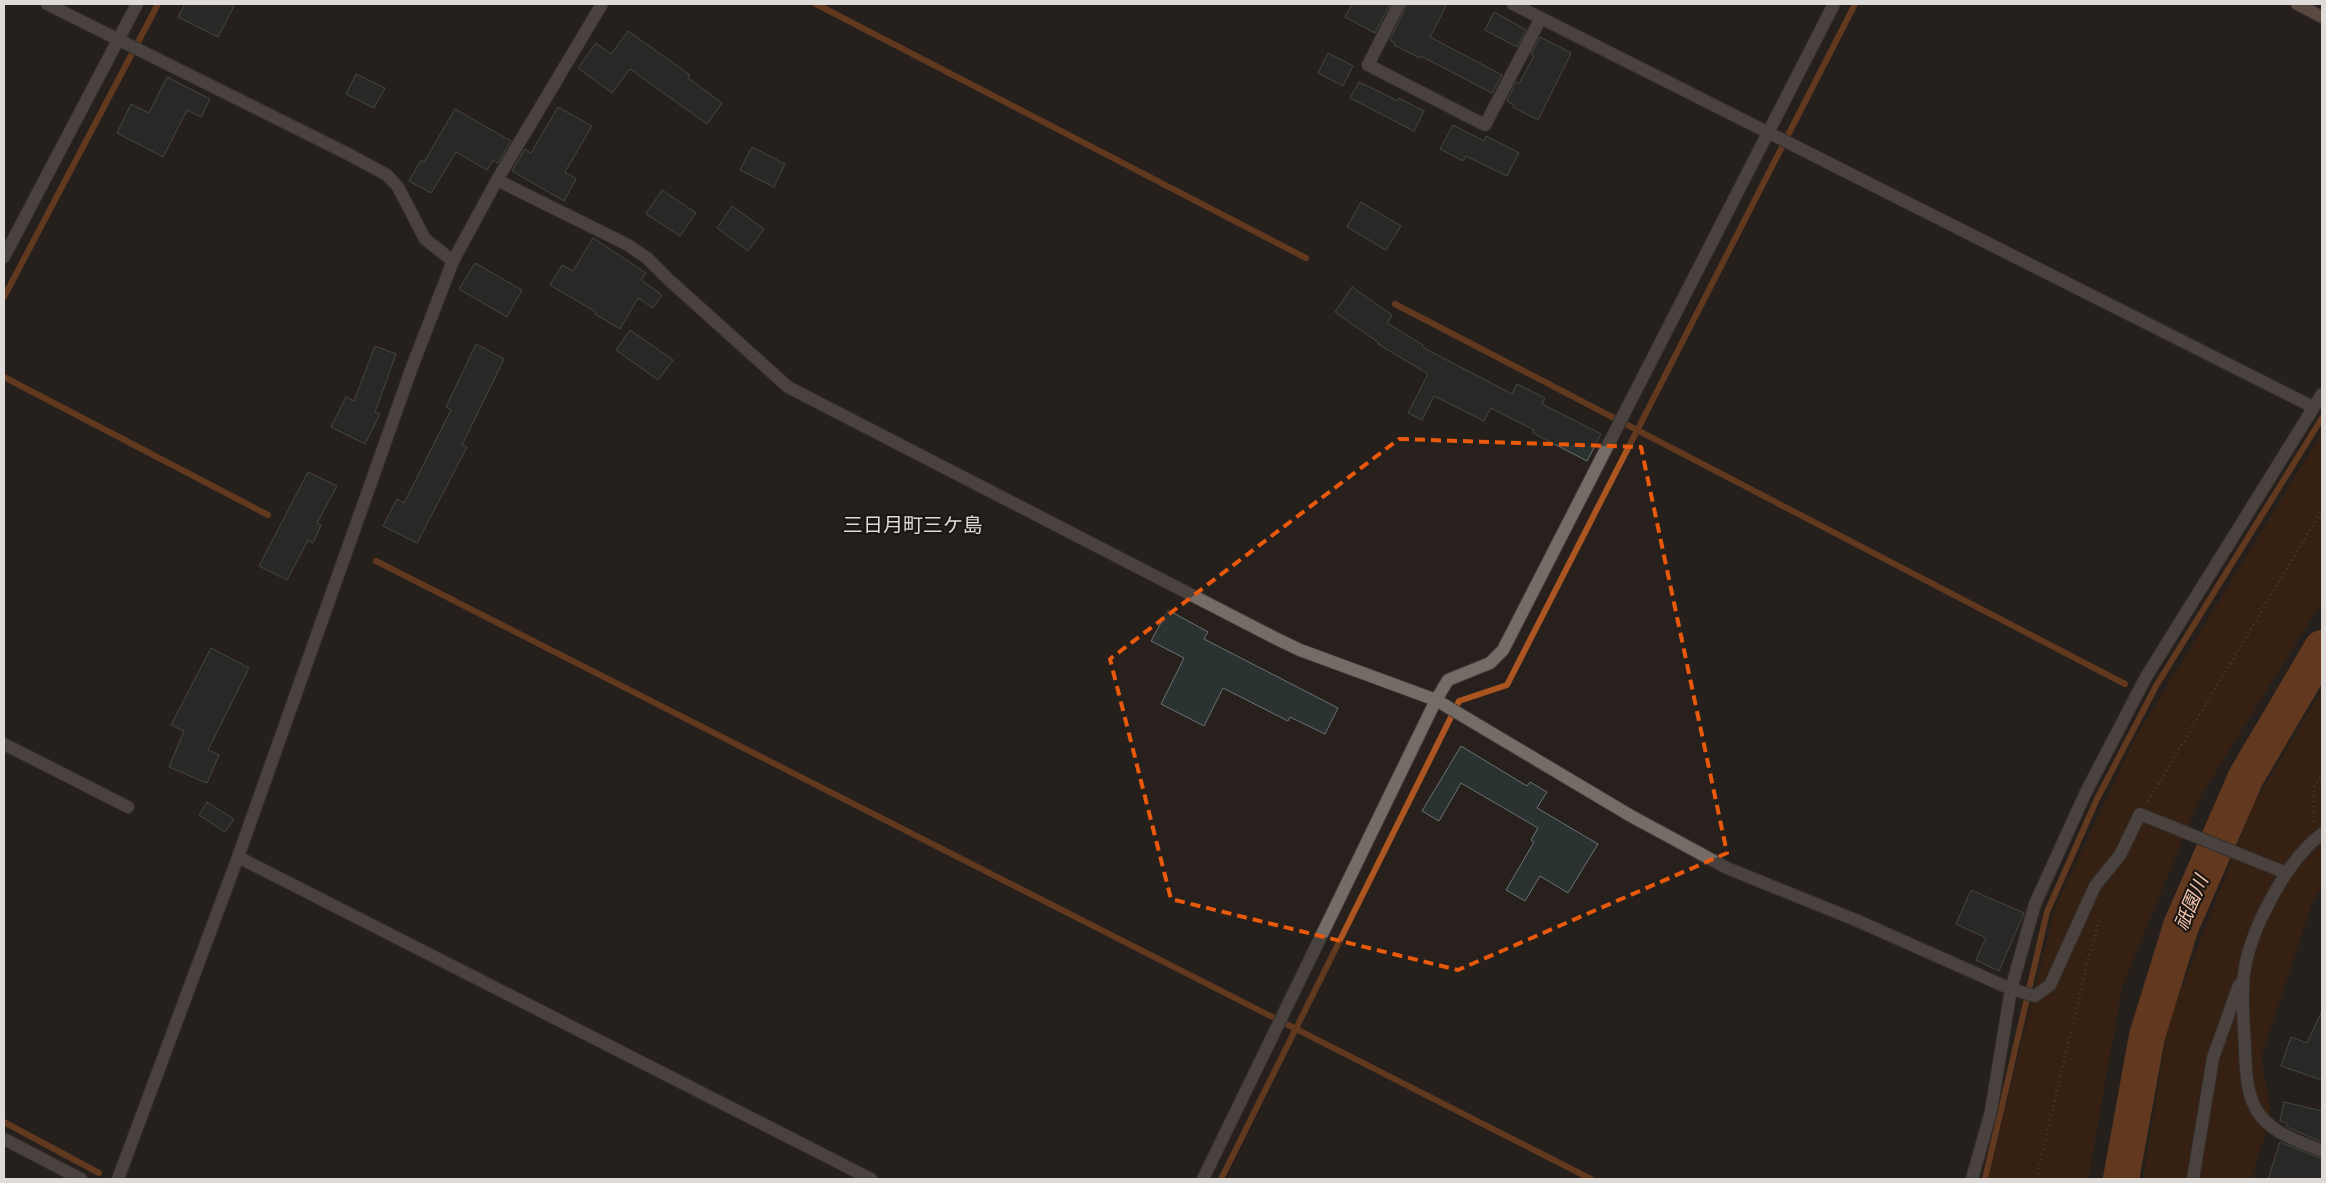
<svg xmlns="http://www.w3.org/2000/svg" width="2326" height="1183" viewBox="0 0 2326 1183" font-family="'Alegreya Sans','Noto Sans JP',sans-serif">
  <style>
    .green { fill: #4b2005 }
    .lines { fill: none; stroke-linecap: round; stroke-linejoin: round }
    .stream { stroke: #ab5621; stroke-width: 6 }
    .river { stroke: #ab5621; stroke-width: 36 }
    .building { fill: #2b3332; stroke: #697371 }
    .street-casing { stroke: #413c39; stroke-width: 14 }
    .secondary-casing { stroke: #413c39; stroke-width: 14 }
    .path { stroke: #5f5956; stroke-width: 3; stroke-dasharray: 1 4; stroke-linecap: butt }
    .street { stroke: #756c68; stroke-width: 12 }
    .secondary { stroke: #997b6b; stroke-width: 12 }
    .marked { fill: none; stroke: #e8590c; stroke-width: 4; stroke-dasharray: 10 6; stroke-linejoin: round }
    .labels { text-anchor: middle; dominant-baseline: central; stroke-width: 4.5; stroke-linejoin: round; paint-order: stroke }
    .water-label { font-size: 19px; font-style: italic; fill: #f6c7af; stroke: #1d1713 }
    .quarter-label { font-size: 20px; fill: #dfdbd8; stroke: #1d1713 }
  </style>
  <rect width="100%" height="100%" fill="#27201d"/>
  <!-- green -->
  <g class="green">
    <path d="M2322,433V601L2200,797L2122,987L2088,1179H1988L2055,908L2136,737Z"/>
    <path d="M2322,690V887L2312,903L2261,1057L2271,1116L2251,1179H2143L2168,1024L2253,805Z"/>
  </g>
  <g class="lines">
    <!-- stream -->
    <g class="stream">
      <path d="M816,4L1306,258"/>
      <path d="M4,297L158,4"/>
      <path d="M1395,304L2125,684"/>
      <path d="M4,377L268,515"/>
      <path d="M376,561L1591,1179"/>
      <path d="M4,1122L99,1173"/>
      <path d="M1221,1179L1459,701L1507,685L1855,4"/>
      <path d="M1985,1179L2047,912L2097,799L2156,686L2322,418"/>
    </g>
    <!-- river -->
    <path class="river" d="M2121,1179L2147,1036L2181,926L2246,777L2322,648"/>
  </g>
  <!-- building -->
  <g class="building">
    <path d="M185,4H235L218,37L178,17Z"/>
    <path d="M1352,4H1390L1375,33L1345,17Z"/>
    <path d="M1407,4H1447L1430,37L1502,75L1492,93L1421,56L1420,58L1394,45L1395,43L1390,40Z"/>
    <path d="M1494,12L1526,30L1517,47L1485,30Z"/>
    <path d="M628,31L690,75L688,78L722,103L707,124L630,69L612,93L578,68L596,43L611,54Z"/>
    <path d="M1540,37L1571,53L1538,120L1513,107L1514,105L1507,101L1516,82L1519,84L1534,56L1531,54Z"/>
    <path d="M1328,53L1353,66L1343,86L1318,73Z"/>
    <path d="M356,74L385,88L374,108L346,94Z"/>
    <path d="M167,77L210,99L201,117L187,110L163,157L117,133L131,104L149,113Z"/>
    <path d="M1359,82L1398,101L1399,98L1424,111L1414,131L1350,98Z"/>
    <path d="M558,107L592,126L565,172L576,179L564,201L512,171L525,149L531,153Z"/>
    <path d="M455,109L511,141L498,163L493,160L487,170L456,152L431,193L409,181L421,160L424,162Z"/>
    <path d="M1453,125L1484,141L1486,136L1519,153L1507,176L1466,156L1463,161L1440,149Z"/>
    <path d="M752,147L785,164L774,187L740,170Z"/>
    <path d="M662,190L696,213L680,236L646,214Z"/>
    <path d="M1361,202L1401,226L1386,250L1347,227Z"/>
    <path d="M732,206L764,229L748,251L717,228Z"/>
    <path d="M593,238L646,273L641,280L662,295L653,308L638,298L620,329L595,314L596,312L550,285L562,265L573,271Z"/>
    <path d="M475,263L522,290L507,317L459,289Z"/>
    <path d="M1352,287L1392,315L1387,323L1423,345L1422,347L1512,394L1517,384L1545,398L1542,404L1601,434L1587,461L1533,433L1534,430L1491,408L1484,421L1434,396L1422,420L1408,413L1428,374L1378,344L1379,343L1335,312Z"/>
    <path d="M630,330L673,360L658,380L616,350Z"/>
    <path d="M476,344L504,359L462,445L467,447L417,543L383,526L397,499L404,503L451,410L446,407Z"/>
    <path d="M375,346L396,354L375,412L380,414L365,444L331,427L346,397L354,401Z"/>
    <path d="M308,472L337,486L317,523L321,525L313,543L308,540L287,580L259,566Z"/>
    <path d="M1168,610L1208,632L1204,639L1338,708L1325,734L1290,717L1288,721L1223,688L1204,726L1161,704L1184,658L1151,641Z"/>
    <path d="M211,648L249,668L208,750L219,755L207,783L169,767L184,731L171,725Z"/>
    <path d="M1461,746L1527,786L1530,782L1547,792L1537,808L1598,844L1568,893L1540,876L1525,901L1506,890L1534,842L1531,840L1538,828L1461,783L1439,821L1422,811Z"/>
    <path d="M207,802L234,819L225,832L199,815Z"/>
    <path d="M1971,890L2024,913L1999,971L1976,960L1986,938L1956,924Z"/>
    <path d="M2322,1011V1080L2281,1066L2291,1037L2307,1043Z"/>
    <path d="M2284,1102L2322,1111V1142L2289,1128L2286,1126L2287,1123L2280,1121Z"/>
    <path d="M2280,1142L2322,1159V1179H2268Z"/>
  </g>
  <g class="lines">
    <!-- street casing -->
    <g class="street-casing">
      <g id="street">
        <path d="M47,4L348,154L387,175L398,187L425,239L453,261L497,180L602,4"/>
        <path d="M1399,4L1368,65L1485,125L1541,18"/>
        <path d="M1513,4L2313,407"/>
        <path d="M497,180L628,245L647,258L668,279L788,387L1279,640L1300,650L1436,700L1631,816L1727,868L1858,921L2011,989L2035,996L2050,985L2095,886L2120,855L2140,814L2286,873"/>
        <path d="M4,257L137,4"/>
        <path d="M4,744L128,807"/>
        <path d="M2322,834C2287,859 2249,932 2244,974C2241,999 2244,1025 2245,1050C2246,1070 2246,1091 2256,1109C2269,1133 2299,1141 2322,1151"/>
        <path d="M238,857L871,1179"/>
        <path d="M4,1139L81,1179"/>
        <path d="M118,1179L238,857L412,367L453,261"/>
        <path d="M1203,1179L1436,700L1448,680L1490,663L1503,650L1834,4"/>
        <path d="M1972,1179L1991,1111L2011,989L2035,904L2086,792L2146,677L2322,394"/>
        <path d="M2193,1179L2213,1058L2239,985"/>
      </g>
    </g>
    <!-- secondary casing -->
    <g class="secondary-casing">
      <path id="secondary" d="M2297,4L2322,17"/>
    </g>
    <!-- path -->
    <g class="path">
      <path d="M2148,801L2322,510"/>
      <path d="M2314,822V787L2322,775"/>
      <path d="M2036,1179L2088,960L2100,918"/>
    </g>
    <!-- street -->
    <use href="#street" class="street"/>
    <!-- secondary -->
    <use href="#secondary" class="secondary"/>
  </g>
  <!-- marked area -->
  <path d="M0 0H2326V1183H0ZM1399,439L1641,447L1727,853L1458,970L1171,899L1110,659Z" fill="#27201d" fill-opacity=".55" fill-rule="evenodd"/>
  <path class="marked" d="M1399,439L1641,447L1727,853L1458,970L1171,899L1110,659Z"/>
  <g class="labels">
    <!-- water labels -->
    <g class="water-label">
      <text transform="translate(2192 903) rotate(-67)">祇園川</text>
    </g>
    <!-- quarter labels -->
    <g class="quarter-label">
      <text x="913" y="526">三日月町三ケ島</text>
    </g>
  </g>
  <!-- border -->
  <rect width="2326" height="1183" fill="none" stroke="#dfdbd8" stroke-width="10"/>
</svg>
